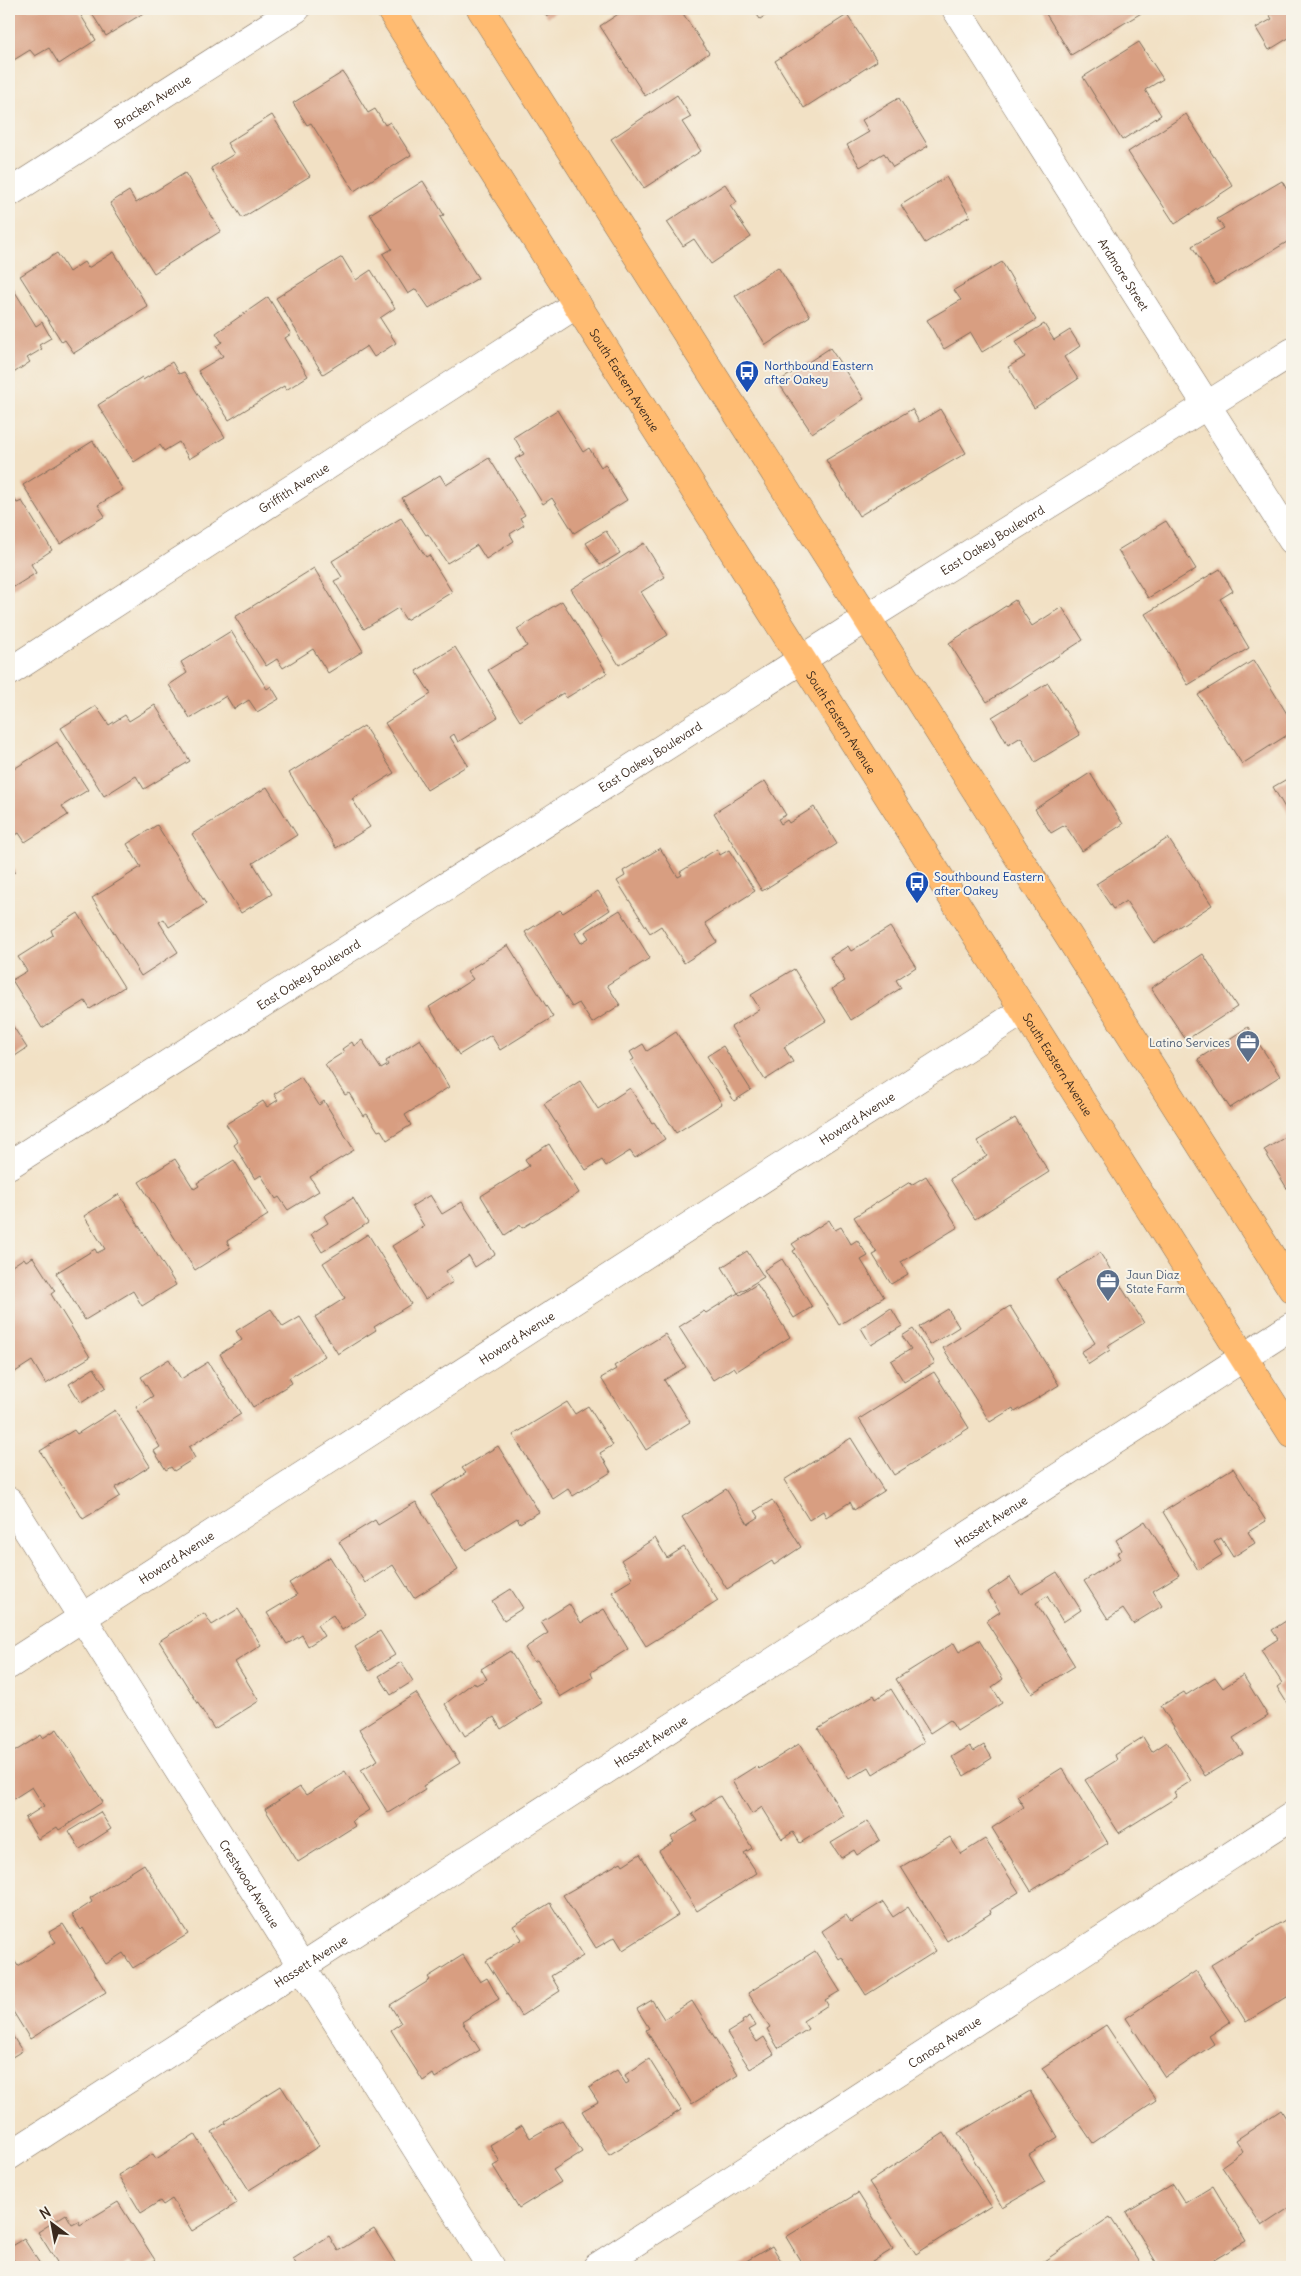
<svg xmlns="http://www.w3.org/2000/svg" width="1301" height="2276" viewBox="0 0 1301 2276" font-family="Delius,sans-serif">
  <style>
    .building { fill: #d89e81 }
    .lines { fill: none; stroke-linecap: round; stroke-linejoin: round }
    .minor-casing { stroke: #7b6a58; stroke-width: 29 }
    .major-casing { stroke: #7b6a58; stroke-width: 29 }
    .minor { stroke: #fff; stroke-width: 28 }
    .major { stroke: #ffbb71; stroke-width: 28 }
    .labels { text-anchor: middle; dominant-baseline: central; stroke-width: 4; stroke-linejoin: round; paint-order: stroke }
    .street-label { font-size: 12px; fill: #3b2a1e; stroke: #f7f3e8 }
    .transit-label { font-size: 12px; fill: #164399; stroke: #f7f3e8; text-anchor: start }
    .service-label { font-size: 12px; fill: #4e5e75; stroke: #f7f3e8; text-anchor: end }
  </style>
  <rect width="100%" height="100%" fill="#f7f3e8"/>
  <filter id="ink" filterUnits="userSpaceOnUse"><feTurbulence type="fractalNoise" baseFrequency=".02" numOctaves="2"/><feDisplacementMap in="SourceGraphic" scale="10" xChannelSelector="R" yChannelSelector="G"/><feConvolveMatrix kernelMatrix="1 2 1 2 8 2 1 2 1" color-interpolation-filters="sRGB"/></filter>
  <filter id="wash" filterUnits="userSpaceOnUse"><feTurbulence type="fractalNoise" baseFrequency=".0096" numOctaves="4" result="noise"/><feDisplacementMap in="SourceGraphic" scale="20" xChannelSelector="R" yChannelSelector="G"/><feGaussianBlur stdDeviation="1.12" result="paint"/><feColorMatrix in="noise" values="0 0 0 0 0 0 0 0 0 0 0 0 0 0 0 0 0 1.4 0 .05"/><feComposite in="paint" operator="in"/></filter>
  <g filter="url(#wash)">
    <rect width="100%" height="100%" fill="#f2e1c5"/>
    <g id="blocks">
      <!-- building -->
      <g class="building">
        <path d="M9,9H77L96,40L59,64L49,48L35,56L30,50L9,63Z"/>
        <path d="M89,9H150L106,36Z"/>
        <path d="M541,9H560L547,17Z"/>
        <path d="M626,9H680L709,53L645,96L600,26Z"/>
        <path d="M753,9H776L760,19Z"/>
        <path d="M1043,9H1142L1143,12L1071,55Z"/>
        <path d="M1266,9H1292V36L1269,50L1256,28L1272,19Z"/>
        <path d="M847,15L877,61L804,108L775,61Z"/>
        <path d="M1139,42L1163,79L1145,90L1161,115L1122,140L1083,77Z"/>
        <path d="M343,72L368,113L375,109L385,125L390,122L411,155L354,191L311,123L307,125L293,103Z"/>
        <path d="M677,95L691,117L682,122L701,151L644,188L611,139Z"/>
        <path d="M899,98L928,146L893,167L884,153L860,167L847,145L869,132L862,120Z"/>
        <path d="M1186,114L1233,186L1175,224L1128,152Z"/>
        <path d="M272,115L310,176L242,218L211,168L234,154L227,143Z"/>
        <path d="M185,173L221,231L154,273L110,203L129,191L136,203Z"/>
        <path d="M946,177L970,216L925,243L901,205Z"/>
        <path d="M423,181L444,215L440,217L478,278L429,308L416,289L408,294L383,254L392,249L370,214Z"/>
        <path d="M1282,181L1292,199V239L1215,285L1192,246L1224,228L1217,219Z"/>
        <path d="M725,184L737,202L730,206L751,237L711,264L694,239L683,246L667,222Z"/>
        <path d="M114,252L148,307L74,353L65,340L62,342L20,276L57,253L69,272L84,262L88,268Z"/>
        <path d="M342,257L356,280L371,270L395,308L380,318L396,343L374,357L367,346L323,374L276,298Z"/>
        <path d="M1002,262L1036,320L982,352L971,333L944,349L927,320L961,300L954,290Z"/>
        <path d="M778,267L810,316L766,345L735,296Z"/>
        <path d="M9,282L36,326L42,322L51,338L39,345L42,349L27,358L30,362L9,376Z"/>
        <path d="M268,297L291,334L285,338L308,376L286,390L284,386L229,420L198,371L223,356L216,346L222,342L216,333Z"/>
        <path d="M1044,324L1054,340L1070,330L1080,346L1064,357L1078,379L1034,408L1008,367L1025,357L1015,342Z"/>
        <path d="M830,348L864,399L812,433L778,382Z"/>
        <path d="M172,362L179,374L184,372L225,437L189,459L179,442L164,451L160,445L134,462L98,405L142,377L143,380Z"/>
        <path d="M912,409L919,422L940,409L966,453L859,516L826,460Z"/>
        <path d="M557,410L583,452L589,448L601,467L605,464L627,500L574,533L552,498L543,504L515,459L524,454L514,437Z"/>
        <path d="M93,441L123,490L98,505L105,516L60,544L23,485Z"/>
        <path d="M489,458L525,515L520,518L524,525L510,534L514,541L486,559L477,545L447,563L428,534L426,535L402,498L440,475L446,485Z"/>
        <path d="M12,495L17,503L22,501L52,550L31,564L36,573L9,590V497Z"/>
        <path d="M401,518L426,557L429,555L452,592L406,620L398,608L364,629L334,581L342,577L332,561Z"/>
        <path d="M1166,521L1196,569L1148,598L1118,550Z"/>
        <path d="M606,531L620,553L600,565L586,543Z"/>
        <path d="M644,543L665,577L641,592L668,635L619,665L571,589Z"/>
        <path d="M314,568L363,651L328,673L313,649L283,668L277,659L266,666L235,617Z"/>
        <path d="M1220,569L1233,591L1220,599L1249,648L1188,685L1145,614Z"/>
        <path d="M1015,600L1032,626L1062,607L1083,640L987,702L949,643Z"/>
        <path d="M562,601L607,673L566,698L563,693L520,721L488,670L527,646L517,629Z"/>
        <path d="M231,631L267,689L271,686L279,699L257,712L249,700L234,709L226,696L190,718L169,685L187,673L181,662Z"/>
        <path d="M455,647L498,717L458,742L454,734L450,737L468,765L427,790L385,723L431,694L416,671Z"/>
        <path d="M1254,660L1292,722V732L1242,764L1198,695Z"/>
        <path d="M1048,683L1080,735L1035,762L1021,737L1008,745L992,717Z"/>
        <path d="M155,705L190,761L144,789L136,776L104,796L61,728L96,706L109,725L125,715L129,721Z"/>
        <path d="M364,726L394,773L352,799L370,827L336,848L289,773Z"/>
        <path d="M57,742L88,790L62,806L68,815L25,842L19,833L9,839V772Z"/>
        <path d="M1090,773L1123,824L1082,851L1065,825L1051,833L1035,809Z"/>
        <path d="M1292,776V820L1273,787Z"/>
        <path d="M765,781L786,815L778,819L781,824L787,820L789,823L814,807L837,844L762,891L714,813Z"/>
        <path d="M267,787L297,835L253,863L272,894L241,913L192,834Z"/>
        <path d="M157,825L206,904L169,927L164,919L159,922L178,952L141,976L92,898L141,867L127,844Z"/>
        <path d="M1292,831V842L1287,834Z"/>
        <path d="M1168,838L1212,905L1154,943L1126,901L1113,909L1096,884Z"/>
        <path d="M660,848L678,877L682,875L680,872L717,849L720,855L729,850L755,891L705,923L717,942L684,963L661,926L650,933L617,881L625,876L623,871Z"/>
        <path d="M9,861L15,872L9,875Z"/>
        <path d="M598,891L610,910L575,933L581,943L589,938L585,932L620,910L650,958L607,985L620,1005L592,1023L579,1003L572,1007L525,932L560,910L563,913Z"/>
        <path d="M78,913L124,987L90,1009L85,1001L42,1028L12,980L27,971L18,957L53,935L51,930Z"/>
        <path d="M890,927L916,967L896,980L901,988L851,1020L832,989L845,981L830,957L848,946L851,951Z"/>
        <path d="M508,945L553,1017L500,1050L491,1035L459,1055L429,1007L473,979L467,971Z"/>
        <path d="M1203,954L1237,1007L1186,1040L1151,988Z"/>
        <path d="M794,969L826,1021L784,1047L793,1062L765,1080L731,1027L760,1009L751,995Z"/>
        <path d="M9,1020L27,1048L9,1060Z"/>
        <path d="M1248,1027L1280,1076L1230,1108L1198,1059Z"/>
        <path d="M676,1032L722,1104L676,1133L631,1061L634,1059L630,1052L643,1044L647,1051Z"/>
        <path d="M420,1039L449,1087L405,1115L411,1125L387,1140L381,1130L378,1131L367,1114L363,1116L349,1093L345,1095L325,1064L344,1052L342,1049L352,1042L354,1046L362,1040L381,1069L388,1065L386,1061Z"/>
        <path d="M723,1046L751,1090L734,1101L707,1056Z"/>
        <path d="M301,1077L319,1105L324,1101L354,1150L310,1177L319,1191L288,1210L279,1197L276,1199L261,1175L255,1179L234,1145L238,1142L226,1124L263,1101L267,1107L278,1100L274,1094Z"/>
        <path d="M580,1081L598,1109L630,1088L652,1123L654,1122L665,1139L635,1158L630,1151L606,1166L602,1160L586,1170L544,1104Z"/>
        <path d="M1015,1118L1049,1172L975,1219L950,1179L987,1156L977,1141Z"/>
        <path d="M1292,1133V1188L1288,1190L1264,1150Z"/>
        <path d="M549,1144L579,1193L522,1228L520,1225L505,1235L481,1196L529,1166L525,1159Z"/>
        <path d="M175,1159L194,1189L199,1186L197,1183L234,1160L268,1215L227,1241L230,1248L195,1270L139,1182Z"/>
        <path d="M926,1176L958,1227L901,1262L908,1274L891,1284L873,1255L877,1253L854,1217L910,1182L911,1185Z"/>
        <path d="M119,1194L176,1285L142,1306L133,1291L85,1320L56,1273L95,1249L97,1253L105,1249L84,1216Z"/>
        <path d="M430,1195L442,1214L462,1202L495,1254L475,1267L469,1256L446,1271L453,1282L425,1299L392,1246L424,1226L412,1206Z"/>
        <path d="M353,1198L368,1223L322,1252L311,1234L328,1223L324,1216Z"/>
        <path d="M829,1220L835,1230L841,1227L851,1244L857,1240L868,1256L861,1260L884,1297L839,1325L793,1251L796,1249L792,1244Z"/>
        <path d="M368,1234L411,1304L374,1327L376,1330L338,1354L315,1317L345,1298L323,1263Z"/>
        <path d="M747,1251L764,1277L738,1293L722,1267Z"/>
        <path d="M1100,1253L1144,1323L1107,1346L1110,1350L1089,1364L1081,1352L1095,1343L1056,1280Z"/>
        <path d="M33,1257L55,1291L51,1294L90,1357L46,1384L32,1361L9,1376V1268L24,1258L26,1261Z"/>
        <path d="M782,1259L812,1307L794,1318L764,1270Z"/>
        <path d="M757,1284L790,1337L737,1371L734,1367L713,1380L679,1327L704,1311L706,1313L738,1293L740,1295Z"/>
        <path d="M1010,1306L1059,1385L1015,1412L1013,1408L990,1422L943,1348Z"/>
        <path d="M891,1308L902,1326L871,1345L861,1328Z"/>
        <path d="M271,1309L283,1327L300,1317L325,1356L289,1378L292,1383L253,1407L220,1354L242,1340L236,1331Z"/>
        <path d="M948,1309L959,1327L930,1345L919,1327Z"/>
        <path d="M913,1329L935,1363L904,1382L891,1361L911,1349L902,1336Z"/>
        <path d="M665,1334L686,1367L664,1380L690,1422L646,1450L601,1378L616,1369L614,1366Z"/>
        <path d="M169,1359L181,1379L208,1362L241,1414L189,1447L195,1458L174,1471L171,1467L166,1470L154,1451L160,1447L136,1407L153,1396L141,1377Z"/>
        <path d="M94,1368L106,1387L81,1403L69,1384Z"/>
        <path d="M934,1372L969,1428L894,1475L859,1419Z"/>
        <path d="M567,1402L575,1414L588,1406L613,1445L600,1453L611,1472L573,1496L568,1489L553,1499L513,1435Z"/>
        <path d="M115,1410L150,1466L115,1488L120,1496L83,1519L40,1451L74,1430L77,1434Z"/>
        <path d="M851,1438L884,1491L854,1510L850,1502L826,1517L823,1511L809,1520L784,1480Z"/>
        <path d="M498,1446L539,1512L520,1523L517,1518L466,1550L431,1495L466,1473L462,1468Z"/>
        <path d="M1233,1468L1266,1521L1248,1532L1255,1543L1233,1557L1221,1538L1214,1542L1222,1555L1198,1570L1163,1512Z"/>
        <path d="M726,1489L748,1524L759,1517L755,1511L772,1500L801,1547L774,1565L772,1561L727,1589L682,1517Z"/>
        <path d="M416,1502L458,1570L414,1598L393,1565L365,1583L339,1542L375,1520L378,1525Z"/>
        <path d="M1145,1521L1179,1575L1153,1591L1162,1606L1133,1624L1123,1609L1108,1619L1084,1581L1120,1558L1117,1553L1122,1550L1116,1540Z"/>
        <path d="M655,1538L667,1558L684,1547L718,1601L646,1646L612,1592L633,1579L621,1560Z"/>
        <path d="M330,1557L366,1615L342,1630L333,1615L317,1625L324,1636L308,1646L302,1635L287,1644L267,1613L297,1595L289,1583Z"/>
        <path d="M1057,1572L1081,1610L1063,1622L1047,1596L1036,1603L1075,1666L1032,1693L986,1621L1000,1612L988,1592L1010,1577L1021,1594Z"/>
        <path d="M511,1589L523,1608L504,1620L492,1601Z"/>
        <path d="M569,1604L581,1623L604,1609L628,1649L591,1672L593,1677L560,1697L537,1660L534,1662L525,1648L548,1633L541,1622Z"/>
        <path d="M238,1609L261,1645L235,1662L259,1701L214,1729L159,1641L204,1613L212,1625Z"/>
        <path d="M1292,1617V1711L1277,1687L1282,1683L1261,1650L1278,1639L1272,1630Z"/>
        <path d="M380,1631L395,1655L369,1671L355,1647Z"/>
        <path d="M979,1640L1003,1679L992,1687L1002,1703L957,1731L950,1720L930,1733L896,1679L954,1643L959,1652Z"/>
        <path d="M510,1651L542,1703L501,1729L494,1717L465,1736L445,1704L474,1682L476,1685L487,1679L481,1669Z"/>
        <path d="M401,1662L413,1681L391,1695L379,1676Z"/>
        <path d="M1243,1675L1268,1716L1233,1738L1243,1753L1205,1776L1161,1706L1184,1692L1186,1695L1215,1677L1223,1688Z"/>
        <path d="M891,1689L924,1742L873,1774L869,1767L849,1779L818,1729L874,1695L876,1699Z"/>
        <path d="M416,1693L460,1763L423,1786L425,1790L388,1813L361,1770L378,1760L359,1729Z"/>
        <path d="M57,1729L103,1802L59,1830L57,1827L38,1839L25,1818L44,1806L32,1787L10,1801L9,1755L41,1735L43,1738Z"/>
        <path d="M1143,1737L1152,1752L1167,1742L1191,1781L1174,1792L1177,1797L1119,1833L1085,1780L1117,1760L1115,1755Z"/>
        <path d="M799,1744L844,1816L800,1843L793,1832L782,1839L762,1807L752,1814L732,1781L756,1766L759,1769Z"/>
        <path d="M984,1745L992,1758L964,1776L952,1757L970,1746L974,1751Z"/>
        <path d="M1062,1768L1108,1843L1031,1891L992,1828L1024,1807L1017,1796Z"/>
        <path d="M345,1771L369,1810L352,1821L355,1826L298,1862L265,1809L300,1787L306,1795Z"/>
        <path d="M720,1796L752,1848L744,1853L757,1873L697,1911L659,1851L674,1842L671,1837L697,1821L692,1814Z"/>
        <path d="M100,1812L111,1829L80,1849L69,1831Z"/>
        <path d="M868,1821L880,1840L857,1855L854,1850L841,1858L831,1843Z"/>
        <path d="M950,1837L961,1854L985,1839L1019,1892L990,1910L991,1913L947,1941L901,1867Z"/>
        <path d="M640,1854L678,1915L623,1950L615,1937L596,1948L563,1895L621,1862L623,1865Z"/>
        <path d="M144,1864L188,1934L133,1968L123,1953L106,1964L83,1928L81,1930L72,1915L92,1902L90,1898Z"/>
        <path d="M883,1902L893,1917L908,1907L936,1951L866,1995L842,1957L839,1959L822,1931L846,1915L851,1922Z"/>
        <path d="M550,1903L583,1956L551,1976L560,1991L521,2016L486,1961L522,1939L513,1926Z"/>
        <path d="M1285,1920L1292,1931V1994L1246,2022L1211,1965Z"/>
        <path d="M63,1924L106,1992L30,2039L9,2005V1958L11,1956L18,1966L56,1942L49,1932Z"/>
        <path d="M815,1951L840,1991L825,2000L828,2005L803,2021L808,2029L778,2048L767,2029L770,2027L748,1993Z"/>
        <path d="M463,1955L480,1982L487,1978L499,1999L462,2022L480,2050L435,2078L433,2074L423,2081L391,2030L401,2023L390,2005L430,1980L428,1977Z"/>
        <path d="M1196,1971L1230,2022L1209,2036L1214,2044L1165,2077L1126,2018Z"/>
        <path d="M652,2000L664,2019L692,2001L738,2075L692,2104L646,2030L649,2028L637,2009Z"/>
        <path d="M750,2016L756,2026L749,2030L757,2042L764,2037L774,2054L750,2069L727,2033L743,2023L742,2021Z"/>
        <path d="M1106,2025L1156,2100L1093,2143L1042,2068Z"/>
        <path d="M9,2030L22,2051L9,2059Z"/>
        <path d="M649,2059L681,2110L609,2155L582,2111L598,2102L589,2088L617,2070L626,2084L629,2082L625,2075Z"/>
        <path d="M281,2086L319,2146L249,2190L212,2132L226,2123L225,2121Z"/>
        <path d="M1030,2091L1058,2137L1029,2155L1045,2182L1002,2207L958,2133Z"/>
        <path d="M1281,2110L1292,2128V2206L1262,2226L1222,2166L1243,2151L1236,2140Z"/>
        <path d="M562,2120L582,2152L553,2170L561,2182L519,2208L493,2166L500,2162L490,2145L522,2125L530,2138Z"/>
        <path d="M944,2133L991,2206L916,2254L869,2182Z"/>
        <path d="M195,2134L237,2203L192,2231L172,2199L163,2205L160,2201L141,2213L118,2175L153,2154L156,2159Z"/>
        <path d="M1173,2184L1185,2203L1213,2186L1246,2241L1202,2267H1159L1126,2212Z"/>
        <path d="M858,2193L893,2249L864,2267H804L786,2237Z"/>
        <path d="M118,2202L155,2260L143,2267H133L129,2262L122,2267H60L38,2232L66,2214L72,2224L78,2221L80,2225Z"/>
        <path d="M1110,2217L1143,2267H1044L1041,2263Z"/>
        <path d="M374,2229L398,2267H298L293,2259L329,2236L338,2251Z"/>
        <path d="M24,2239L42,2267H18L9,2253V2248Z"/>
        <path d="M772,2246L785,2267H736Z"/>
      </g>
    </g>
  </g>
  <g filter="url(#ink)">
    <use href="#blocks" fill-opacity="0" stroke="#7b6a58" stroke-width="1"/>
    <g class="lines">
      <!-- minor casing -->
      <g class="minor-casing">
        <g id="minor">
          <path id="s1" d="M956,9L1292,540"/>
          <path id="s2" d="M9,193L296,9"/>
          <path id="s3" d="M9,672L577,304"/>
          <path id="s4" d="M9,1165L867,618L1292,352"/>
          <path id="s5" d="M9,1501L491,2267"/>
          <path id="s6" d="M9,1665L1024,1010"/>
          <path id="s7" d="M9,2156L1292,1326"/>
          <path id="s8" d="M597,2267L1292,1816"/>
        </g>
      </g>
      <!-- major casing -->
      <g class="major-casing">
        <g id="major">
          <path id="s9" d="M390,9L1292,1434"/>
          <path d="M481,9L1292,1289"/>
        </g>
      </g>
      <!-- minor -->
      <use href="#minor" class="minor"/>
      <!-- major -->
      <use href="#major" class="major"/>
    </g>
  </g>
  <!-- icons -->
  <defs>
    <g id="bus-pin" transform="scale(1.25)"><path d="M0 17L-7.5 6A9.5 9.5 0 1 1 7.5 6Z" fill="#1a4fb4" stroke="#f7f3e8"/><path d="M-5-6H5V4H4V6H2V4H-2V6H-4V4H-5ZM-3.5-4V0h7V-4ZM-3.5 1.2v1.5H-2V1.2ZM2 1.2v1.5H3.5V1.2Z" fill="#fff"/></g>
    <g id="office-pin" transform="scale(1.25)"><path d="M0 17L-7.5 6A9.5 9.5 0 1 1 7.5 6Z" fill="#5c6f8a" stroke="#f7f3e8"/><path d="M-6-3h4V-5.5h4V-3h4V5H-6ZM-1-4.5V-3h2v-1.5ZM-6 0V1H6V0Z" fill="#fff"/></g>
  </defs>
  <g fill-rule="evenodd">
    <use href="#bus-pin" x="747" y="372"/>
    <use href="#bus-pin" x="917" y="883"/>
    <use href="#office-pin" x="1248" y="1042"/>
    <use href="#office-pin" x="1108" y="1281"/>
  </g>
  <g class="labels">
    <!-- street labels -->
    <g class="street-label">
      <text stroke="none"><textPath href="#s2" startOffset="170">Bracken Avenue</textPath></text>
      <text stroke="none"><textPath href="#s1" startOffset="314">Ardmore Street</textPath></text>
      <text stroke="none"><textPath href="#s9" startOffset="439">South Eastern Avenue</textPath></text>
      <text stroke="none"><textPath href="#s3" startOffset="339">Griffith Avenue</textPath></text>
      <text stroke="none"><textPath href="#s4" startOffset="1165">East Oakey Boulevard</textPath></text>
      <text stroke="none"><textPath href="#s9" startOffset="844">South Eastern Avenue</textPath></text>
      <text stroke="none"><textPath href="#s4" startOffset="760">East Oakey Boulevard</textPath></text>
      <text stroke="none"><textPath href="#s4" startOffset="355">East Oakey Boulevard</textPath></text>
      <text stroke="none"><textPath href="#s9" startOffset="1249">South Eastern Avenue</textPath></text>
      <text stroke="none"><textPath href="#s6" startOffset="1009">Howard Avenue</textPath></text>
      <text stroke="none"><textPath href="#s6" startOffset="604">Howard Avenue</textPath></text>
      <text stroke="none"><textPath href="#s7" startOffset="1169">Hassett Avenue</textPath></text>
      <text stroke="none"><textPath href="#s6" startOffset="199">Howard Avenue</textPath></text>
      <text stroke="none"><textPath href="#s7" startOffset="764">Hassett Avenue</textPath></text>
      <text stroke="none"><textPath href="#s5" startOffset="452">Crestwood Avenue</textPath></text>
      <text stroke="none"><textPath href="#s7" startOffset="359">Hassett Avenue</textPath></text>
      <text stroke="none"><textPath href="#s8" startOffset="414">Canosa Avenue</textPath></text>
    </g>
    <!-- transit labels -->
    <g class="transit-label">
      <text x="764" y="365">Northbound Eastern<tspan x="764" dy="14">after Oakey</tspan></text>
      <text x="934" y="876">Southbound Eastern<tspan x="934" dy="14">after Oakey</tspan></text>
    </g>
    <!-- service labels -->
    <g class="service-label">
      <text x="1230" y="1042">Latino Services</text>
      <text x="1126" y="1274" text-anchor="start">Jaun Diaz<tspan x="1126" dy="14">State Farm</tspan></text>
    </g>
  </g>
  <!-- margin -->
  <rect width="1301" height="2276" fill="none" stroke="#f7f3e8" stroke-width="30"/>
  <!-- north arrow -->
  <g transform="translate(52 2224) rotate(328)" stroke="#f7f3e8" stroke-width="4" paint-order="stroke">
  <path d="M0-4L9 19L0 12L-9 19Z" fill="#3b2a1e"/>
  <text y="-8" font-size="14" font-weight="bold" text-anchor="middle" fill="#3b2a1e">N</text>
  </g>
</svg>
